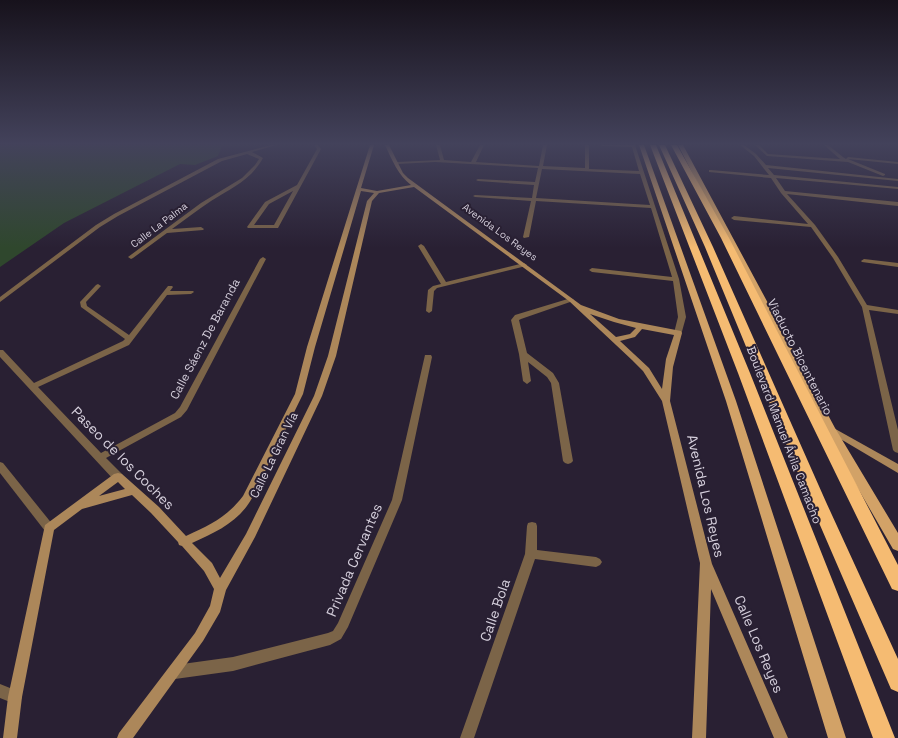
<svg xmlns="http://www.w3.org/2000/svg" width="898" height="738" viewBox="0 0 898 738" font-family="'Space Grotesk',sans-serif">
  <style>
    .green { fill: #2f472d }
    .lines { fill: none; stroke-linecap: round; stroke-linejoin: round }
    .street { fill: #7b6448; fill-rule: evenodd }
    .secondary { fill: #ac875a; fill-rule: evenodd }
    .primary { fill: #d2a267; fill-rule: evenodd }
    .highway { fill: #f5bb72; fill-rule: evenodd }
    .labels { text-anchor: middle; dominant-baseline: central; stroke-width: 4; stroke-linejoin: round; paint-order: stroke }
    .far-street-label { font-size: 10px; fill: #d5cfdc; stroke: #292033 }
    .street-label { font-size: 12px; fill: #d5cfdc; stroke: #292033 }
    .near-street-label { font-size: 14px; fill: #d5cfdc; stroke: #292033 }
  </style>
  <rect width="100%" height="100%" fill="#292033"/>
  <!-- green -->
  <path class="green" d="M0,145H251L222,146L218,156L195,165L180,164L64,223L0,267Z"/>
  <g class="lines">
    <!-- street -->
    <g class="street">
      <path d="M271,145H276L252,152L263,158C251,180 231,188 211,201C197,210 185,220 172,229L201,227L204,229L203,230L167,233L133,258L131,259L128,257L201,203L242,178L255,165L259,159L247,154L222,161L118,216L100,227L0,302V297L96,225L114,214L218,159Z"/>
      <path d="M314,145H318L321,149L278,228H248L247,227L265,202L297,185L317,149ZM293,191L274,225H254L269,204Z"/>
      <path d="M436,145H440L444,160L471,162L480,145H484L476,162L539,166L543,145H547L543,166L585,168V145H589V169L639,171L632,147L603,146L601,145H635L679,279L686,317L681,335H678L674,333L678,317L673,281L592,272L589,270L592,268L672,277L651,208L536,201L529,237L524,238L523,237L531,201L475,197L473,196L475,195L532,198L534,185L478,181L476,180L478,179L535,182L538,168L435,162L397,164L395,163L397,162L440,160ZM542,169L640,174L650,205L536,198Z"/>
      <path d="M740,145H744L756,154L766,165L898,179V181L768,168L774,175L898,187V189L776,178L785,191L898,202V206L787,194L815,225L838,257L867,305L898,310V314L869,310L898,430V453L895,452L893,450L862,307L833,258L811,227L734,220L731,218L734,216L808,224L781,193L771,178L709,172V170H711L769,175L754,156Z"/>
      <path d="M755,145H759L768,154L840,159L824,145H828L843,157L846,159L848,157L898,162V164L848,159L885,174V175L883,176L848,162L767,156Z"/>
      <path d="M421,244L424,246L446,282L524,263L527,265L526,266L437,288L434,291L432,311L429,313L426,311L428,290L433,286L441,284L418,246Z"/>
      <path d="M263,257L266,259L187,410L181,417L106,458L122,474L123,477L122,480L118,481L114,480L0,357V350H3L34,383L123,341L125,339L81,307L80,302L96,285L98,284L101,286L86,302L87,306L129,335L168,286H172L173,287L170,291H193L194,292L191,294L167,295L129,345L38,387L101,453L175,413L180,407L260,259Z"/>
      <path d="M864,259L898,263V267L862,262L861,261Z"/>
      <path d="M571,298L574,300L573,301L521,319L519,320L527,353L553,373L559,383L573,461L571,463L568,464L565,463L563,461L551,383L547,377L528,362L531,381L527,384L523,381L519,354L511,320L515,315Z"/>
      <path d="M425,355H431L432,357L402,500L348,627L341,639L330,645L233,671L175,679L170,677L168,672L170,667L175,665L233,657L328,633L333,631L338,623L392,500Z"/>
      <path d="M0,462L3,463L53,525L54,528L53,531L49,532L45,531L0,473Z"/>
      <path d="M532,522L536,523L537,526V550L596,557L600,559L602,562L600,565L596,567L535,559L474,738H460L525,554L527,526L528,523Z"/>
      <path d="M0,684L20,692L22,697L20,702L15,704L0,698Z"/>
    </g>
    <!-- secondary -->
    <g class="secondary">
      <path d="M370,145H374L361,188L377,191L411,185C398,175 392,160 385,145H389L403,173L408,178L581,305L619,319L681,331L682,333L673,367L670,401L712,564L788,738H774L711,589L706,738H692L700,563L662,401L643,371L632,360L569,301L414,187L379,193L372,201L336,356L322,396L255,537L226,590L220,612L203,641L133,738H117L119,733L195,633L210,606L214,589L204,571L182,546L179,545L178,542L151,513L132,495L82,509L54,530L22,697L17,738H3L8,697L45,525L114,474L118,473L122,474L159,507L186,536C210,525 227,517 243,496L295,394L307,347ZM361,191L374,193L367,201L328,356L314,396L246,534L220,578L212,563L192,543C216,532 239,522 252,498L303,394L315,347ZM590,314L614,322L636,328L630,334L616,337ZM642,329L674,335L666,359L662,389L649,368L620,341L635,337ZM118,482L125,489L99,496Z"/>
      <path d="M830,426L898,464V473L827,431L825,429L827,427Z"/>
    </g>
    <!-- primary -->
    <g class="primary">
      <path d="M639,145H644L736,401L846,738H828L726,401Z"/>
      <path d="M678,145H683L835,428L898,533V551L893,549L823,428Z"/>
    </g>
    <!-- highway -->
    <g class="highway">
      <path d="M650,145H656L750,373L895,738H873L738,373Z"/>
      <path d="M659,145H665L713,247L826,502L898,659V692L891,689L810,502L705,247Z"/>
      <path d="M671,145H677L729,238L898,565V591L892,589L721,238Z"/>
    </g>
  </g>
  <!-- sky -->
  <linearGradient id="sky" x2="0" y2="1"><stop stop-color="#17121c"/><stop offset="0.58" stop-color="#43425b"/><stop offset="1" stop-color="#43425b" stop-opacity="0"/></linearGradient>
  <rect width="898" height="248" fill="url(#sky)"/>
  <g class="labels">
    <!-- far-street labels -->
    <g class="far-street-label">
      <text transform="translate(159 225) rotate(-37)">Calle La Palma</text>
      <text transform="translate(500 232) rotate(36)">Avenida Los Reyes</text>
    </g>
    <!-- street labels -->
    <g class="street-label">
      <text transform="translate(205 339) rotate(-62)">Calle Sáenz De Baranda</text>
      <text transform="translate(800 357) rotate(63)">Viaducto Bicentenario</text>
      <text transform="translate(784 435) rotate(69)">Boulevard Manuel Ávila Camacho</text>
      <text transform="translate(274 455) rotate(-64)">Calle La Gran Vía</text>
    </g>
    <!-- near-street labels -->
    <g class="near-street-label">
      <text transform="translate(123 458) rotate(45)">Paseo de los Coches</text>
      <text transform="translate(706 496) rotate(77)">Avenida Los Reyes</text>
      <text transform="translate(354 560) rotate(-67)">Privada Cervantes</text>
      <text transform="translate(495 610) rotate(-71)">Calle Bola</text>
      <text transform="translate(759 644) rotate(67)">Calle Los Reyes</text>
    </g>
  </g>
</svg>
